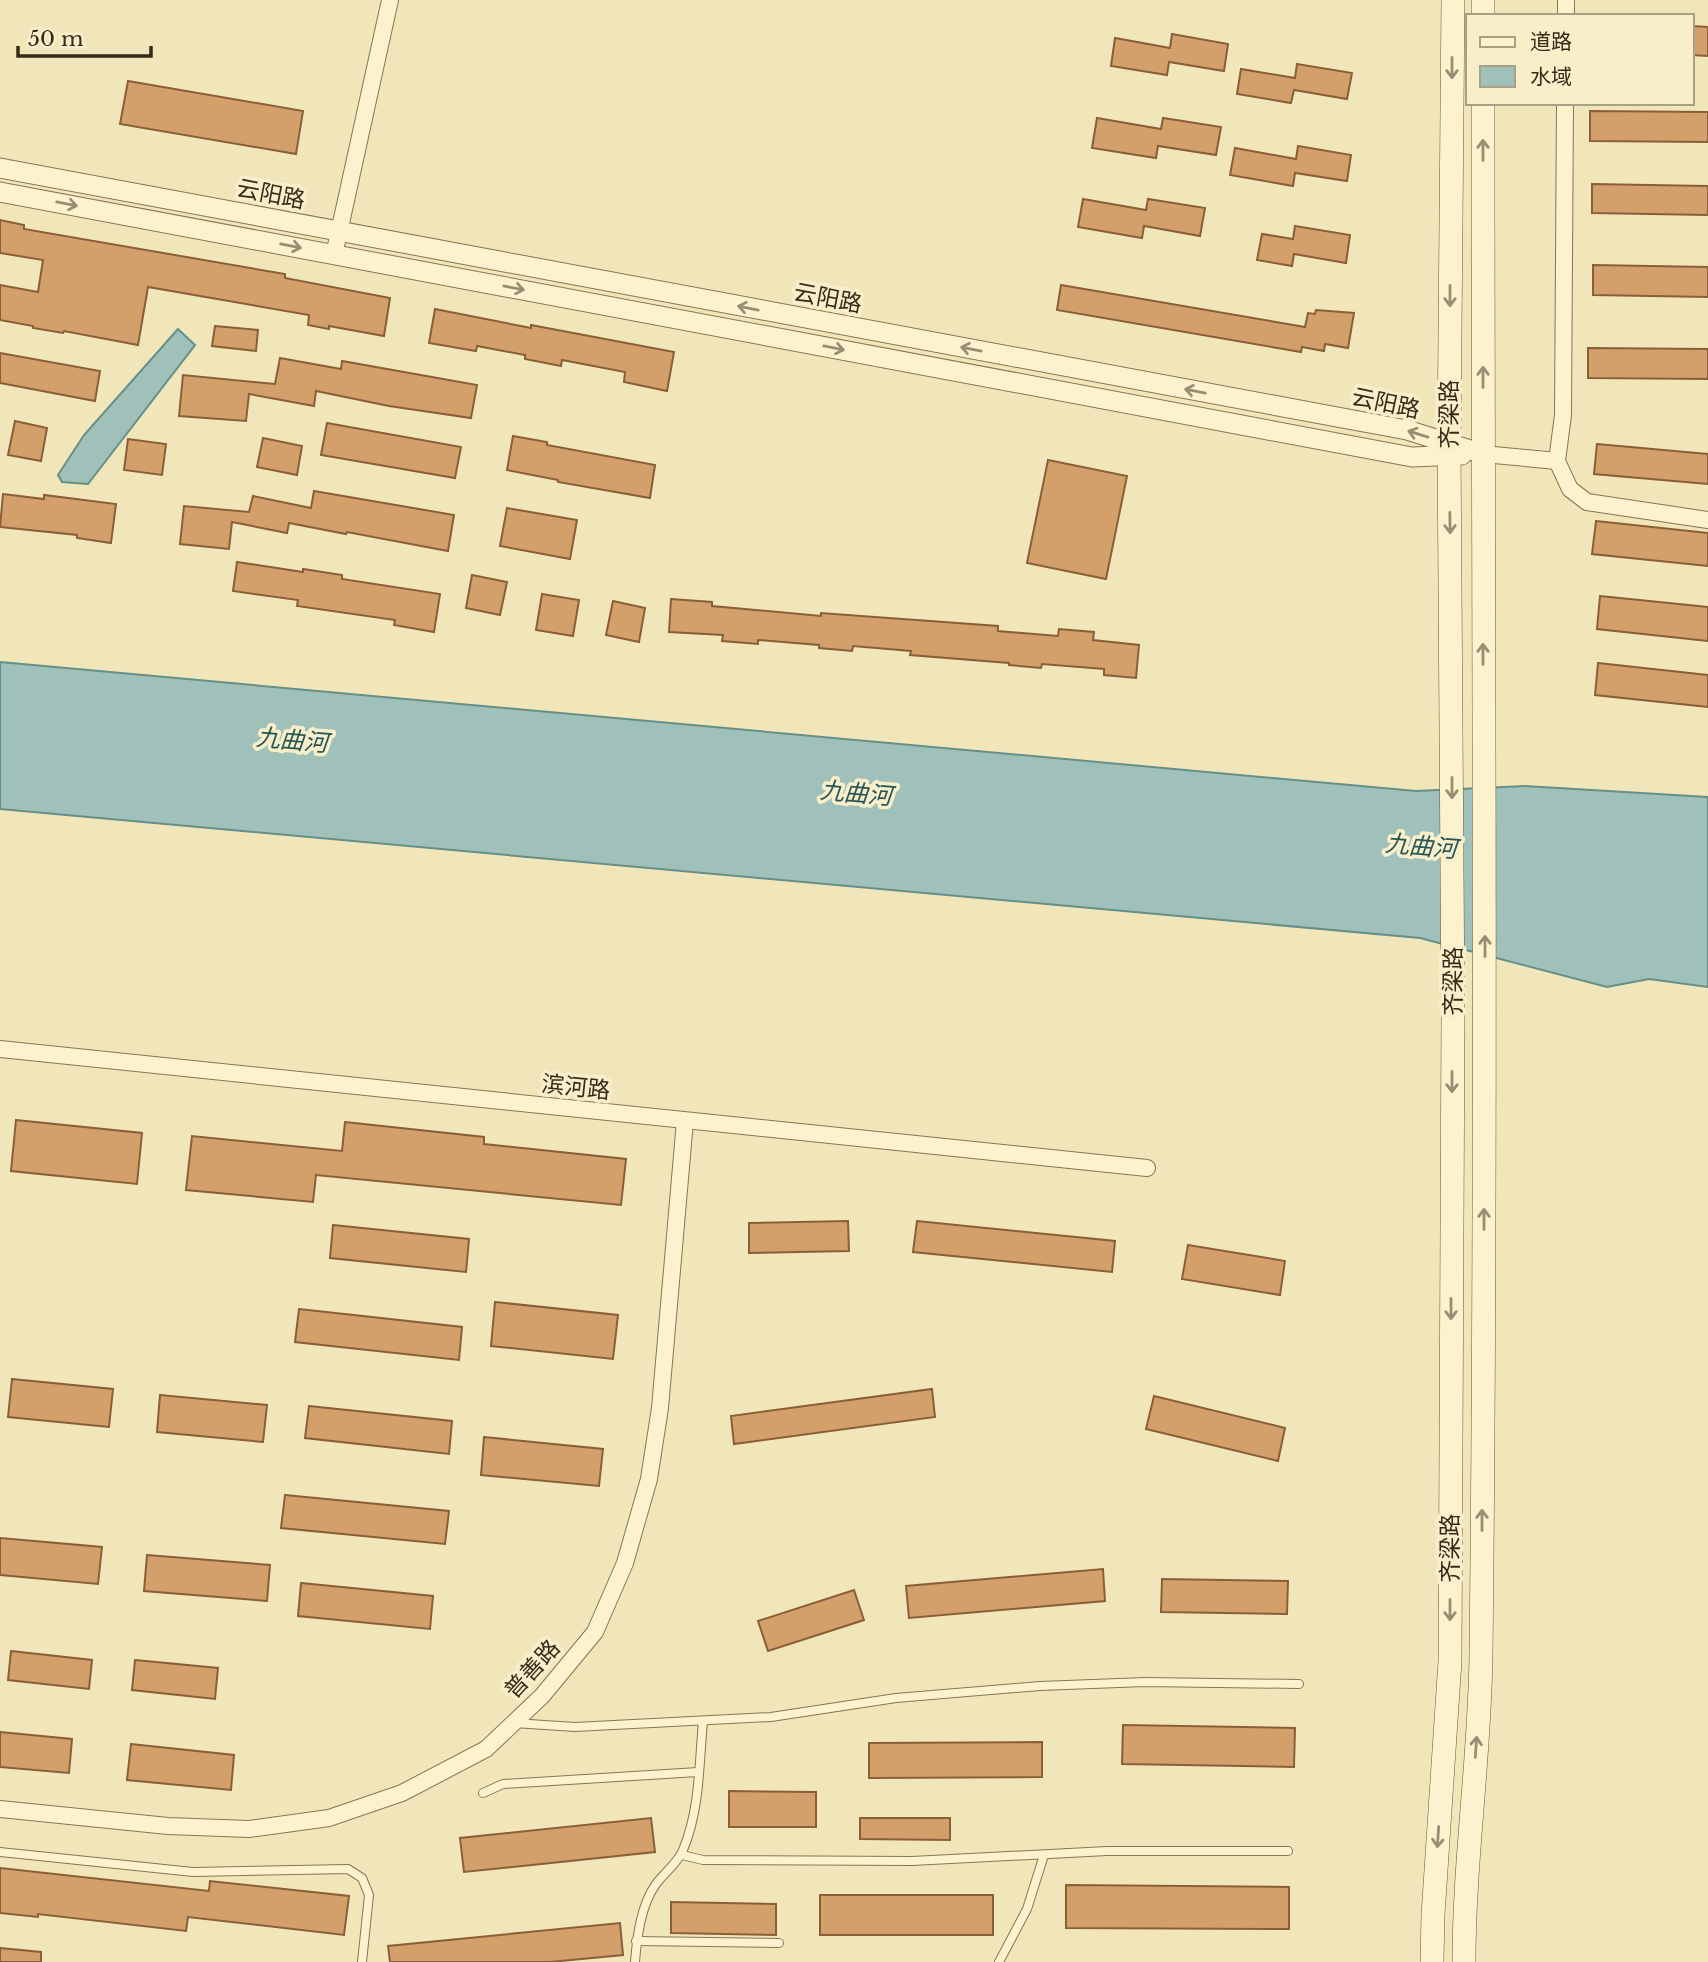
<svg xmlns="http://www.w3.org/2000/svg" width="1708" height="1962" viewBox="0 0 1708 1962" font-family="'Libre Baskerville','Noto Sans SC',serif">
  <style>
    .water { fill: #9fc1ba; stroke: #668f88; stroke-width: 2 }
    .building { fill: #d3a06c; stroke: #8a5f37; stroke-width: 2 }
    .lines { fill: none; stroke-linecap: round; stroke-linejoin: round }
    .service-casing { stroke: #897453; stroke-width: 10 }
    .minor-casing { stroke: #897453; stroke-width: 18 }
    .tertiary-casing { stroke: #897453; stroke-width: 21 }
    .secondary-casing { stroke: #6a5536; stroke-width: 24 }
    .service { stroke: #fcf2cd; stroke-width: 8 }
    .minor { stroke: #fcf2cd; stroke-width: 16 }
    .tertiary { stroke: #fcf2cd; stroke-width: 19 }
    .secondary { stroke: #fcf2cd; stroke-width: 23 }
    .oneway { stroke: #998e73 }
    .labels { text-anchor: middle; dominant-baseline: central; stroke-width: 7; stroke-linejoin: round; paint-order: stroke }
    .street-label { font-size: 23px; fill: #362a19; stroke: #f8efca }
    .water-label { font-size: 24px; font-style: italic; fill: #275658; stroke: #f8efca }
  </style>
  <rect width="100%" height="100%" fill="#f1e6ba"/>
  <!-- water -->
  <g class="water">
    <path d="M178,329L195,345L88,484L62,482L58,475L84,435Z"/>
    <path d="M0,662L1416,791L1525,786L1708,797V987L1649,979L1607,987L1420,938L0,809Z"/>
  </g>
  <!-- building -->
  <g class="building">
    <path d="M1692,26L1708,27V56L1692,55Z"/>
    <path d="M1172,34L1228,44L1224,71L1169,62L1167,75L1111,66L1115,38L1170,48Z"/>
    <path d="M1297,64L1352,73L1347,99L1294,90L1291,103L1237,94L1241,69L1295,78Z"/>
    <path d="M128,81L303,111L296,154L120,124Z"/>
    <path d="M1590,111L1708,112V142L1590,141Z"/>
    <path d="M1097,118L1161,129L1163,118L1221,127L1216,155L1158,146L1156,158L1092,148Z"/>
    <path d="M1298,146L1351,155L1347,181L1295,173L1293,186L1230,175L1235,148L1296,159Z"/>
    <path d="M1592,184L1708,186V215L1592,213Z"/>
    <path d="M1083,199L1146,210L1148,199L1205,208L1200,236L1144,226L1142,238L1078,227Z"/>
    <path d="M0,220L24,225V229L285,274V278L390,298L384,336L329,326V329L308,325L309,315L148,287L138,345L64,331L63,333L33,328V326L0,320V285L38,292L43,260L0,253Z"/>
    <path d="M1295,226L1350,235L1346,263L1294,254L1292,266L1257,260L1262,234L1293,239Z"/>
    <path d="M1593,265L1708,267V297L1593,295Z"/>
    <path d="M1061,285L1305,327L1308,313L1315,314L1316,310L1354,313L1348,348L1325,344L1324,351L1302,347L1301,352L1057,310Z"/>
    <path d="M435,309L531,328V325L674,352L667,391L624,382L625,372L562,360L561,366L525,359V355L477,346L476,351L429,343Z"/>
    <path d="M215,326L258,330L256,351L212,346Z"/>
    <path d="M1588,348L1708,349V379L1588,378Z"/>
    <path d="M0,353L100,371L95,401L0,383Z"/>
    <path d="M280,358L341,369L342,361L477,385L471,418L389,406L316,391L314,406L249,394L246,421L179,416L183,375L275,384Z"/>
    <path d="M15,421L47,428L41,461L8,455Z"/>
    <path d="M327,423L461,447L455,478L321,455Z"/>
    <path d="M513,436L547,442V445L655,465L650,498L558,482V480L507,470Z"/>
    <path d="M263,438L302,446L297,475L257,467Z"/>
    <path d="M128,439L166,444L162,475L124,470Z"/>
    <path d="M1597,444L1708,454V484L1594,474Z"/>
    <path d="M1048,460L1127,476L1106,579L1027,563Z"/>
    <path d="M314,491L454,515L448,551L347,532L346,534L289,523L287,533L232,522L229,549L180,544L184,506L249,512L253,496L311,508Z"/>
    <path d="M3,494L44,499V495L116,504L111,543L77,538V535L0,527Z"/>
    <path d="M507,508L577,520L570,559L500,546Z"/>
    <path d="M1596,521L1708,533V566L1592,554Z"/>
    <path d="M237,562L303,572V569L342,575V579L440,594L434,632L394,625L395,620L297,606L298,600L233,591Z"/>
    <path d="M472,575L507,582L500,615L466,608Z"/>
    <path d="M542,594L579,600L573,636L536,630Z"/>
    <path d="M1600,596L1708,607V641L1597,629Z"/>
    <path d="M671,599L712,602V606L821,616V613L998,626V631L1058,636L1059,629L1094,632L1093,640L1139,645L1136,678L1104,675V669L1042,664L1041,668L1009,665V663L910,655L911,651L853,646L852,651L819,648V645L758,640V644L722,641L723,635L669,632Z"/>
    <path d="M613,601L645,608L639,642L606,635Z"/>
    <path d="M1598,663L1708,675V707L1595,695Z"/>
    <path d="M16,1120L142,1133L137,1184L11,1171Z"/>
    <path d="M345,1122L484,1137V1144L626,1159L621,1205L316,1175L313,1202L186,1190L192,1136L342,1151Z"/>
    <path d="M848,1221L849,1251L749,1253V1223Z"/>
    <path d="M917,1221L1115,1241L1112,1272L913,1252Z"/>
    <path d="M333,1225L469,1239L466,1272L330,1258Z"/>
    <path d="M1188,1245L1285,1261L1280,1295L1182,1279Z"/>
    <path d="M495,1302L618,1315L613,1359L491,1346Z"/>
    <path d="M299,1309L462,1327L459,1360L295,1342Z"/>
    <path d="M12,1379L113,1389L109,1427L8,1417Z"/>
    <path d="M932,1389L935,1417L734,1444L731,1416Z"/>
    <path d="M160,1395L267,1405L263,1442L157,1432Z"/>
    <path d="M1154,1396L1285,1428L1278,1461L1146,1429Z"/>
    <path d="M309,1406L452,1421L449,1454L305,1438Z"/>
    <path d="M484,1437L603,1449L599,1486L481,1475Z"/>
    <path d="M285,1495L449,1511L445,1544L281,1528Z"/>
    <path d="M0,1538L102,1547L98,1584L0,1575Z"/>
    <path d="M147,1555L270,1565L267,1601L144,1591Z"/>
    <path d="M1103,1569L1105,1601L909,1618L906,1586Z"/>
    <path d="M1162,1579L1288,1581L1287,1614L1161,1612Z"/>
    <path d="M301,1583L433,1596L430,1629L298,1616Z"/>
    <path d="M854,1590L864,1620L768,1651L758,1621Z"/>
    <path d="M11,1651L92,1660L89,1689L8,1680Z"/>
    <path d="M135,1660L218,1668L215,1699L132,1690Z"/>
    <path d="M1123,1725L1295,1728L1294,1767L1122,1764Z"/>
    <path d="M0,1732L72,1739L69,1773L0,1767Z"/>
    <path d="M1042,1742V1777L869,1778V1743Z"/>
    <path d="M131,1744L234,1755L231,1790L127,1780Z"/>
    <path d="M729,1791L816,1792V1827H729Z"/>
    <path d="M651,1818L655,1852L464,1872L460,1838Z"/>
    <path d="M860,1818H950V1840L860,1839Z"/>
    <path d="M0,1868L209,1891L210,1881L349,1896L344,1935L188,1917L186,1931L38,1914V1917L0,1913Z"/>
    <path d="M1066,1885L1289,1887V1929L1066,1928Z"/>
    <rect x="820" y="1895" width="173" height="40"/>
    <path d="M671,1902L776,1904V1935L671,1933Z"/>
    <path d="M620,1923L623,1955L550,1962H390L388,1946Z"/>
    <path d="M0,1948L41,1952V1962H0Z"/>
  </g>
  <g class="lines">
    <!-- service casing -->
    <g class="service-casing">
      <g id="service">
        <path d="M514,1723L575,1727L771,1717L896,1698L1040,1686L1145,1682L1299,1684"/>
        <path d="M483,1793L503,1784L698,1772"/>
        <path d="M0,1852L193,1872L348,1869L362,1878L369,1895L362,1962"/>
        <path d="M682,1855L703,1860L912,1861L1107,1851H1288"/>
        <path d="M636,1941L779,1943"/>
        <path d="M635,1962C637,1936 641,1905 656,1884C664,1873 678,1863 683,1850C700,1810 699,1764 703,1721"/>
        <path d="M999,1962L1027,1909L1044,1855"/>
      </g>
    </g>
    <!-- minor casing -->
    <g class="minor-casing">
      <g id="minor">
        <path d="M1566,16V0"/>
        <path d="M334,255L390,0"/>
        <path d="M1483,454L1557,461L1563,415L1565,103"/>
        <path d="M1557,461L1570,489L1587,502L1708,520"/>
        <path d="M0,1049L1147,1168"/>
        <path d="M0,1809L168,1826L249,1829L329,1818L402,1793L486,1749L542,1696L595,1632L625,1563L649,1479L660,1408L685,1121"/>
      </g>
    </g>
    <!-- tertiary casing -->
    <g class="tertiary-casing">
      <g id="tertiary">
        <path d="M0,168L1407,430L1483,454"/>
        <path d="M0,192L1412,457L1462,455"/>
      </g>
    </g>
    <!-- secondary casing -->
    <g class="secondary-casing">
      <g id="secondary">
        <path d="M1483,0V16"/>
        <path d="M1432,1962L1433,1915L1450,1661L1453,1013L1449,444L1453,0"/>
        <path d="M1464,1962C1464,1859 1480,1757 1481,1654C1487,1137 1483,620 1483,103"/>
      </g>
    </g>
    <!-- service -->
    <use href="#service" class="service"/>
    <!-- minor -->
    <use href="#minor" class="minor"/>
    <!-- tertiary -->
    <use href="#tertiary" class="tertiary"/>
    <!-- secondary -->
    <use href="#secondary" class="secondary"/>
  </g>
  <!-- one-way arrows -->
  <defs><path id="oneway-shaft" d="M-6 0H5M1.5-3L5.5 0L1.5 3" fill="none" stroke-width="1.6" stroke-linecap="round" stroke-linejoin="round" transform="scale(1.75)"/></defs>
  <g class="oneway">
    <use href="#oneway-shaft" transform="translate(1452 68) rotate(90)"/>
    <use href="#oneway-shaft" transform="translate(1483 150) rotate(-90)"/>
    <use href="#oneway-shaft" transform="translate(67 204) rotate(11)"/>
    <use href="#oneway-shaft" transform="translate(291 246) rotate(11)"/>
    <use href="#oneway-shaft" transform="translate(514 288) rotate(11)"/>
    <use href="#oneway-shaft" transform="translate(1450 296) rotate(90)"/>
    <use href="#oneway-shaft" transform="translate(748 308) rotate(-169)"/>
    <use href="#oneway-shaft" transform="translate(834 348) rotate(11)"/>
    <use href="#oneway-shaft" transform="translate(971 349) rotate(-169)"/>
    <use href="#oneway-shaft" transform="translate(1483 377) rotate(-90)"/>
    <use href="#oneway-shaft" transform="translate(1195 391) rotate(-169)"/>
    <use href="#oneway-shaft" transform="translate(1418 434) rotate(-163)"/>
    <use href="#oneway-shaft" transform="translate(1450 523) rotate(89)"/>
    <use href="#oneway-shaft" transform="translate(1483 654) rotate(-90)"/>
    <use href="#oneway-shaft" transform="translate(1452 788) rotate(90)"/>
    <use href="#oneway-shaft" transform="translate(1485 946) rotate(-90)"/>
    <use href="#oneway-shaft" transform="translate(1452 1082) rotate(90)"/>
    <use href="#oneway-shaft" transform="translate(1484 1219) rotate(-90)"/>
    <use href="#oneway-shaft" transform="translate(1451 1309) rotate(90)"/>
    <use href="#oneway-shaft" transform="translate(1482 1520) rotate(-90)"/>
    <use href="#oneway-shaft" transform="translate(1450 1610) rotate(90)"/>
    <use href="#oneway-shaft" transform="translate(1476 1747) rotate(-86)"/>
    <use href="#oneway-shaft" transform="translate(1438 1837) rotate(94)"/>
  </g>
  <g class="labels">
    <!-- street labels -->
    <g class="street-label">
      <text transform="translate(271 194) rotate(11)">云阳路</text>
      <text transform="translate(828 298) rotate(11)">云阳路</text>
      <text transform="translate(1386 403) rotate(12)">云阳路</text>
      <text transform="translate(1449 414) rotate(-90)">齐梁路</text>
      <text transform="translate(1453 981) rotate(-90)">齐梁路</text>
      <text transform="translate(576 1087) rotate(6)">滨河路</text>
      <text transform="translate(1450 1548) rotate(-90)">齐梁路</text>
      <text transform="translate(532 1669) rotate(-48)">普善路</text>
    </g>
    <!-- water labels -->
    <g class="water-label">
      <text transform="translate(292 740) rotate(5)">九曲河</text>
      <text transform="translate(856 793) rotate(5)">九曲河</text>
      <text transform="translate(1421 846) rotate(5)">九曲河</text>
    </g>
  </g>
  <!-- legend -->
  <rect x="1466" y="14" width="228" height="91" fill="#f8efca" stroke="#aaa083" stroke-width="2"/>
  <rect x="1480" y="37" width="35" height="10" fill="#fcf2cd" stroke="#aaa083" stroke-width="2"/>
  <text x="1530" y="49" font-size="21" fill="#362a19">道路</text>
  <rect x="1480" y="66" width="35" height="21" fill="#9fc1ba" stroke="#aaa083" stroke-width="2"/>
  <text x="1530" y="84" font-size="21" fill="#362a19">水域</text>
  <!-- scale -->
  <path d="M18 46v10h133v-10" fill="none" stroke="#362a19" stroke-width="3.5"/>
  <text x="28" y="46" font-size="21" fill="#362a19" stroke="#f8efca" stroke-width="5" paint-order="stroke">50 m</text>
</svg>
